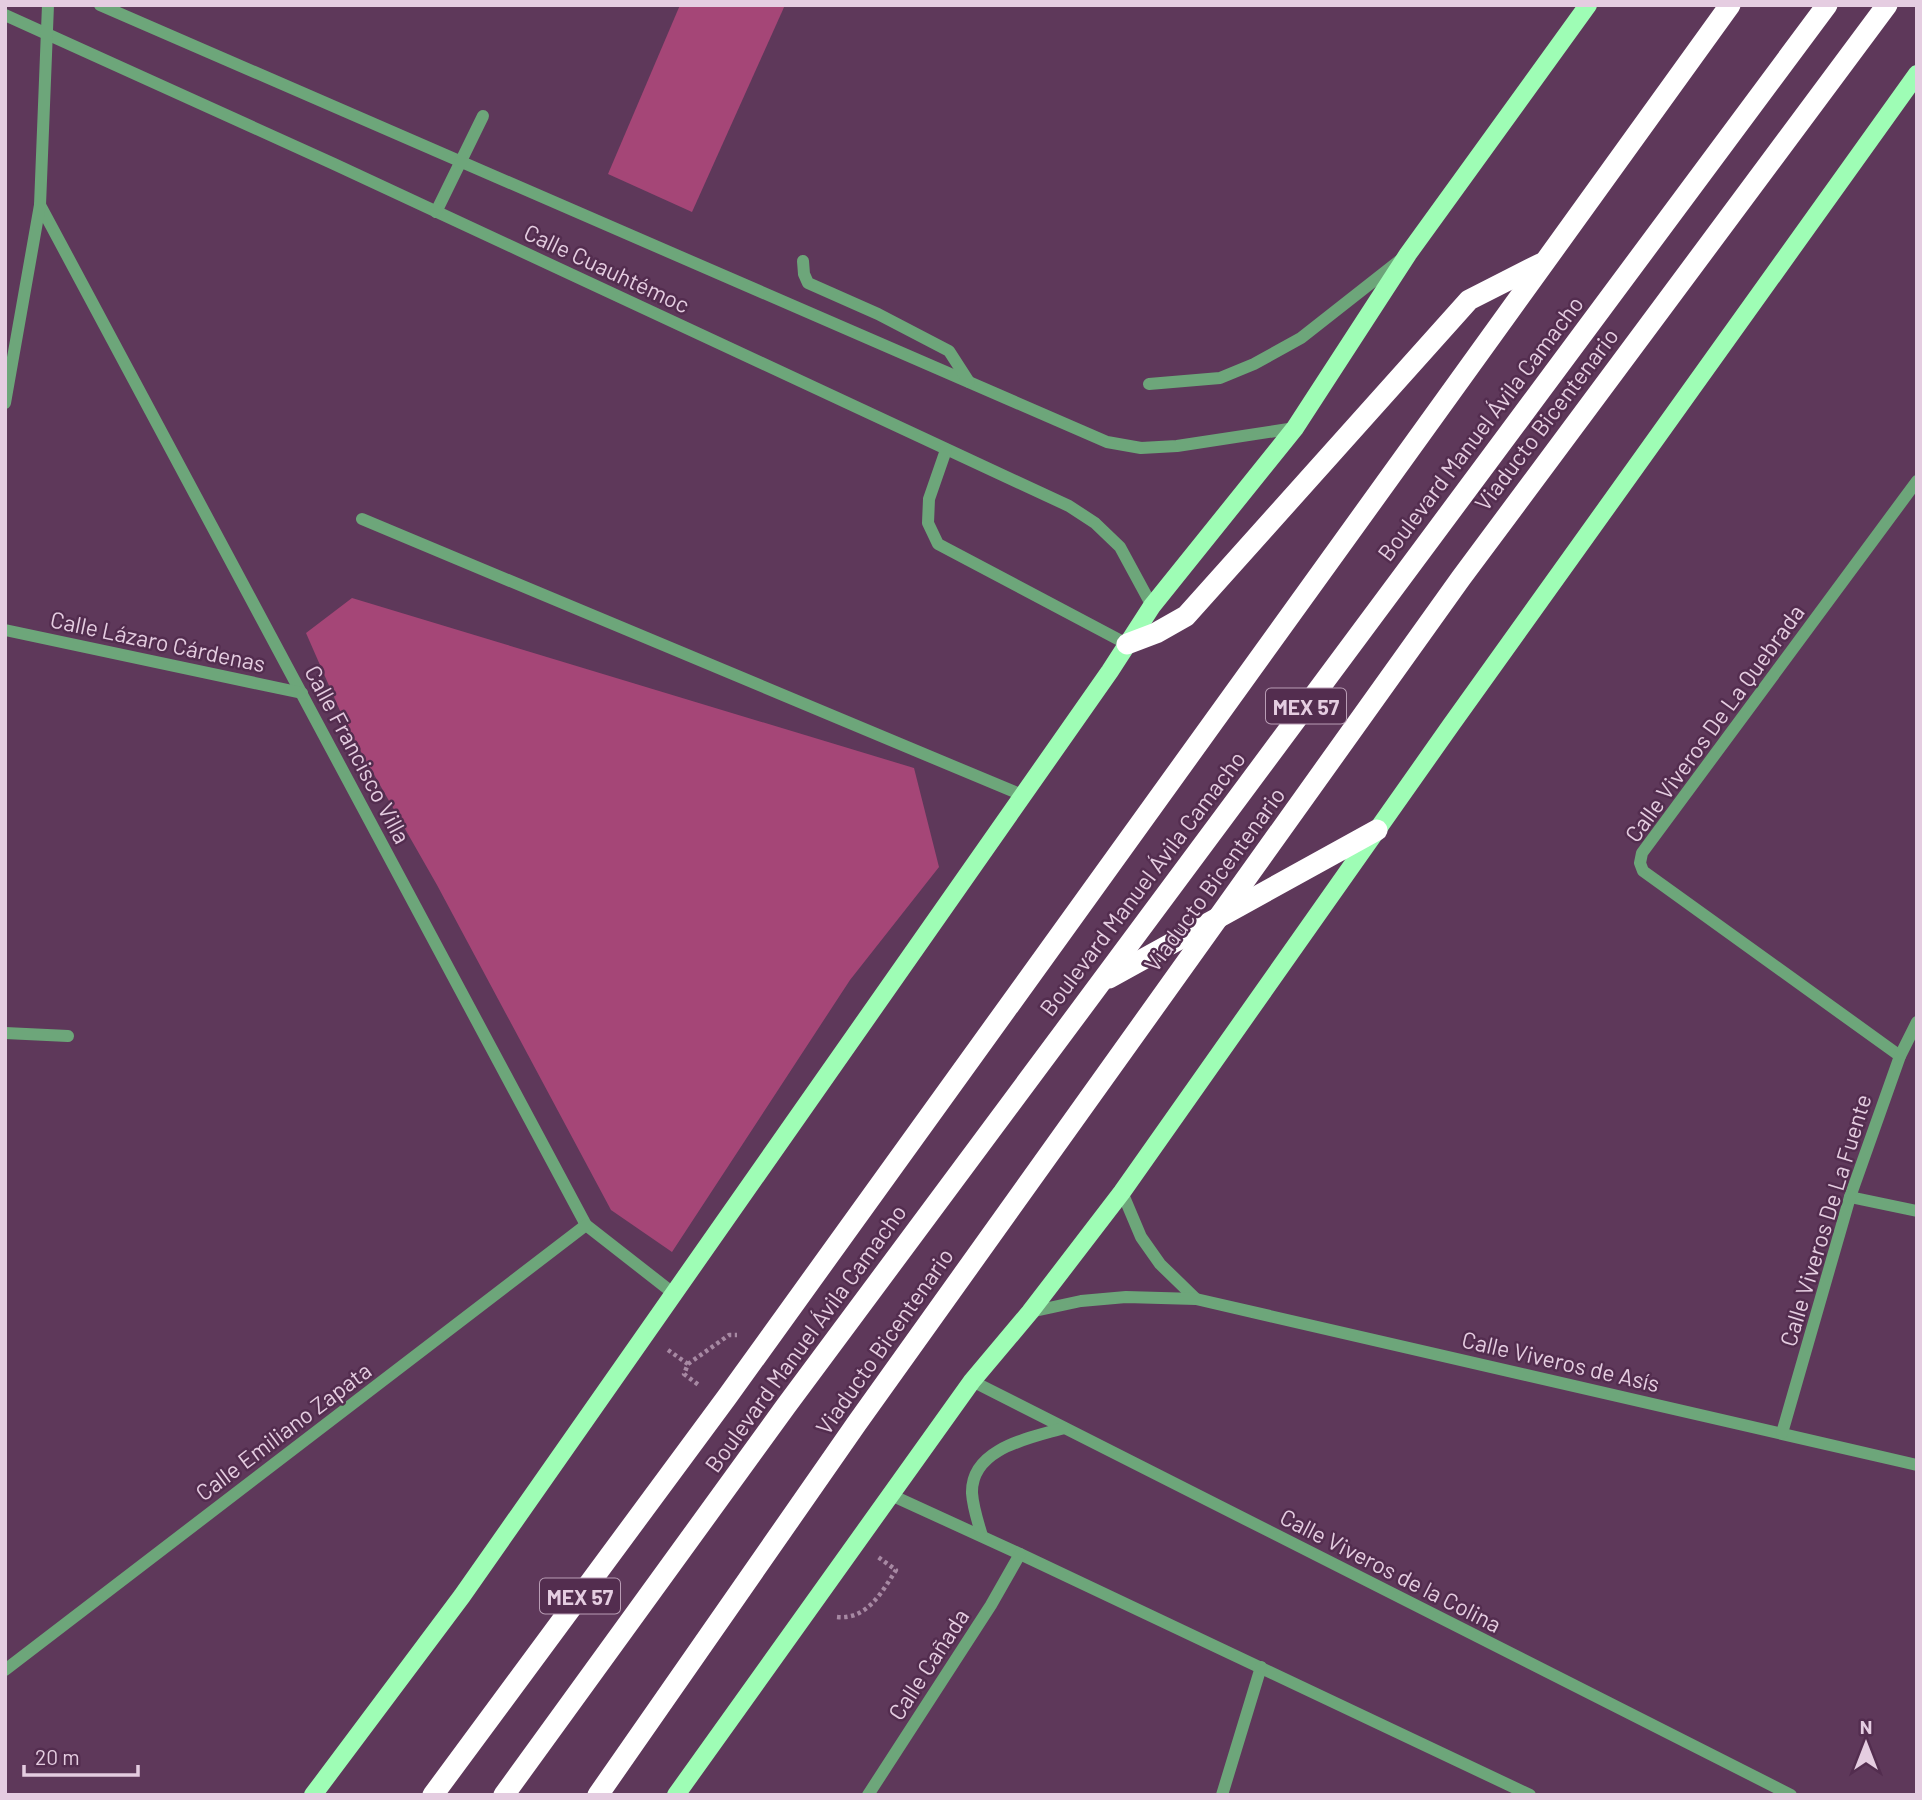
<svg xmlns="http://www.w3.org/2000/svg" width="1922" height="1800" viewBox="0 0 1922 1800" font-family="Barlow,sans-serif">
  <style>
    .building { fill: #a54677 }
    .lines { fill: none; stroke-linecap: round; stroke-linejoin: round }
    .path { stroke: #a789a3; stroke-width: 4.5; stroke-dasharray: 3.5 3.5; stroke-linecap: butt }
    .minor { stroke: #6da67a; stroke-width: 12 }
    .major { stroke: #9efdb5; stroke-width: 18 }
    .highway { stroke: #fff; stroke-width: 21 }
    .labels { text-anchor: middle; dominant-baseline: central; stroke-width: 5; stroke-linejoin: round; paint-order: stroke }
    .shield { fill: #532d4f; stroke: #b99db5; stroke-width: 2 }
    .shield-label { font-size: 21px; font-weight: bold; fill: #e5cde1 }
    .street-label { font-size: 23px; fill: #e5cde1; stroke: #532d4f }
  </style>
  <rect width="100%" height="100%" fill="#5e385a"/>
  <!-- building -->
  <g class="building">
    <path d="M680,5H785L692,212L608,174Z"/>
    <path d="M352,598L914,768L939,867L850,980L672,1252L611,1210L437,885L348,729L306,633Z"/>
  </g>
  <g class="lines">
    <!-- path -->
    <g class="path">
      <path d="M668,1350L688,1364L684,1374L700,1386"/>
      <path d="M688,1364L729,1335H737"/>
      <path d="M837,1617C867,1620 882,1592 896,1570L878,1557"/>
    </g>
    <!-- minor -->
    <g class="minor">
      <path d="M100,5L1107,442L1141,448L1177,446L1295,428"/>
      <path d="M5,15L334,164L1069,506L1095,523L1120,547L1152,606"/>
      <path d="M40,205L586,1225L673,1293"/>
      <path d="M436,212L483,116"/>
      <path d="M803,261L804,274L808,283L878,314L949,351L969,382"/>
      <path d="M1149,384L1220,378L1254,364L1301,338L1399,261"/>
      <path d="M5,403L40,205L48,5"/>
      <path d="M946,450L929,499L928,523L938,544L1127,644"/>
      <path d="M362,519L1022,795"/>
      <path d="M5,630L302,693"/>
      <path d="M5,1033L68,1036"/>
      <path d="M1900,1056L1643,871L1640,863L1642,853L1917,481"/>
      <path d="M1122,1192L1141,1237L1160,1264L1196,1299"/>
      <path d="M1850,1197L1917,1211"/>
      <path d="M1030,1312L1081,1301L1126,1297L1196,1299L1917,1465"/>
      <path d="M972,1381L1791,1795"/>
      <path d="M1782,1433L1850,1197L1900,1056L1917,1022"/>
      <path d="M891,1495L1020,1554L1530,1795"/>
      <path d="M982,1536C978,1522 973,1508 972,1493C971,1448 1030,1438 1064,1428"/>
      <path d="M5,1670L586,1225"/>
      <path d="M868,1795L991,1605L1020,1554"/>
      <path d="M1222,1795L1261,1667"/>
    </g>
    <!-- major -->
    <g class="major">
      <path d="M313,1795L462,1596L1110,671L1152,606L1295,428L1408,254L1588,5"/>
      <path d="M676,1795L972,1381L1030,1312L1122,1192L1451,725L1917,74"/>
    </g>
    <!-- highway -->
    <g class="highway">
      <path d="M1127,644L1156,633L1186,616L1469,300L1540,264"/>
      <path d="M1109,978L1377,830"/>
      <path d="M433,1795L727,1397L1730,5"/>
      <path d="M504,1795L786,1406L1827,5"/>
      <path d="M598,1795L857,1423L1461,578L1887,5"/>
    </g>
  </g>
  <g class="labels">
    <!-- shield labels -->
    <g class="shield">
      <rect x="1266" y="688.5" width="80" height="35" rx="5"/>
      <rect x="540" y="1578.5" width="80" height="35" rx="5"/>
    </g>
    <g class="shield-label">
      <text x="1306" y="706">MEX 57</text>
      <text x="580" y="1596">MEX 57</text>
    </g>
    <!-- street labels -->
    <g class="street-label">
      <text transform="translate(607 268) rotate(25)">Calle Cuauhtémoc</text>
      <text transform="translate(1546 419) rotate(-53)">Viaducto Bicentenario</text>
      <text transform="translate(1480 428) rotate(-53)">Boulevard Manuel Ávila Camacho</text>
      <text transform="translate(158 641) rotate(12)">Calle Lázaro Cárdenas</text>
      <text transform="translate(1714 723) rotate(-54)">Calle Viveros De La Quebrada</text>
      <text transform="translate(358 754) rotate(62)">Calle Francisco Villa</text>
      <text transform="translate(1214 879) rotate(-54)">Viaducto Bicentenario</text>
      <text transform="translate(1142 883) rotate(-53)">Boulevard Manuel Ávila Camacho</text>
      <text transform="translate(1825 1220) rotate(-73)">Calle Viveros De La Fuente</text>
      <text transform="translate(805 1338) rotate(-54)">Boulevard Manuel Ávila Camacho</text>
      <text transform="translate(884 1341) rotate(-55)">Viaducto Bicentenario</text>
      <text transform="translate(1561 1361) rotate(13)">Calle Viveros de Asís</text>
      <text transform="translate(283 1431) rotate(-37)">Calle Emiliano Zapata</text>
      <text transform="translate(1391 1570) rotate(27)">Calle Viveros de la Colina</text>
      <text transform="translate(928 1664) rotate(-57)">Calle Cañada</text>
    </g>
  </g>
  <!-- border -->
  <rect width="1922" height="1800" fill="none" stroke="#e5cde1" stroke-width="14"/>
  <!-- north arrow -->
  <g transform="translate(1866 1744)" stroke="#532d4f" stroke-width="5" paint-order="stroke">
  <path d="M0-5L12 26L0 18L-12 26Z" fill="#e5cde1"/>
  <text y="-10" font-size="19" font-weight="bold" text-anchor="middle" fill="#e5cde1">N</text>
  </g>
  <!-- scale -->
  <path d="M24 1765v10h114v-10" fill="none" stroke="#e5cde1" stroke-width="3.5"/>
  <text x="35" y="1765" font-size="21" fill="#e5cde1" stroke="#532d4f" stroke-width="5" paint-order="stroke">20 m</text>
</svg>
